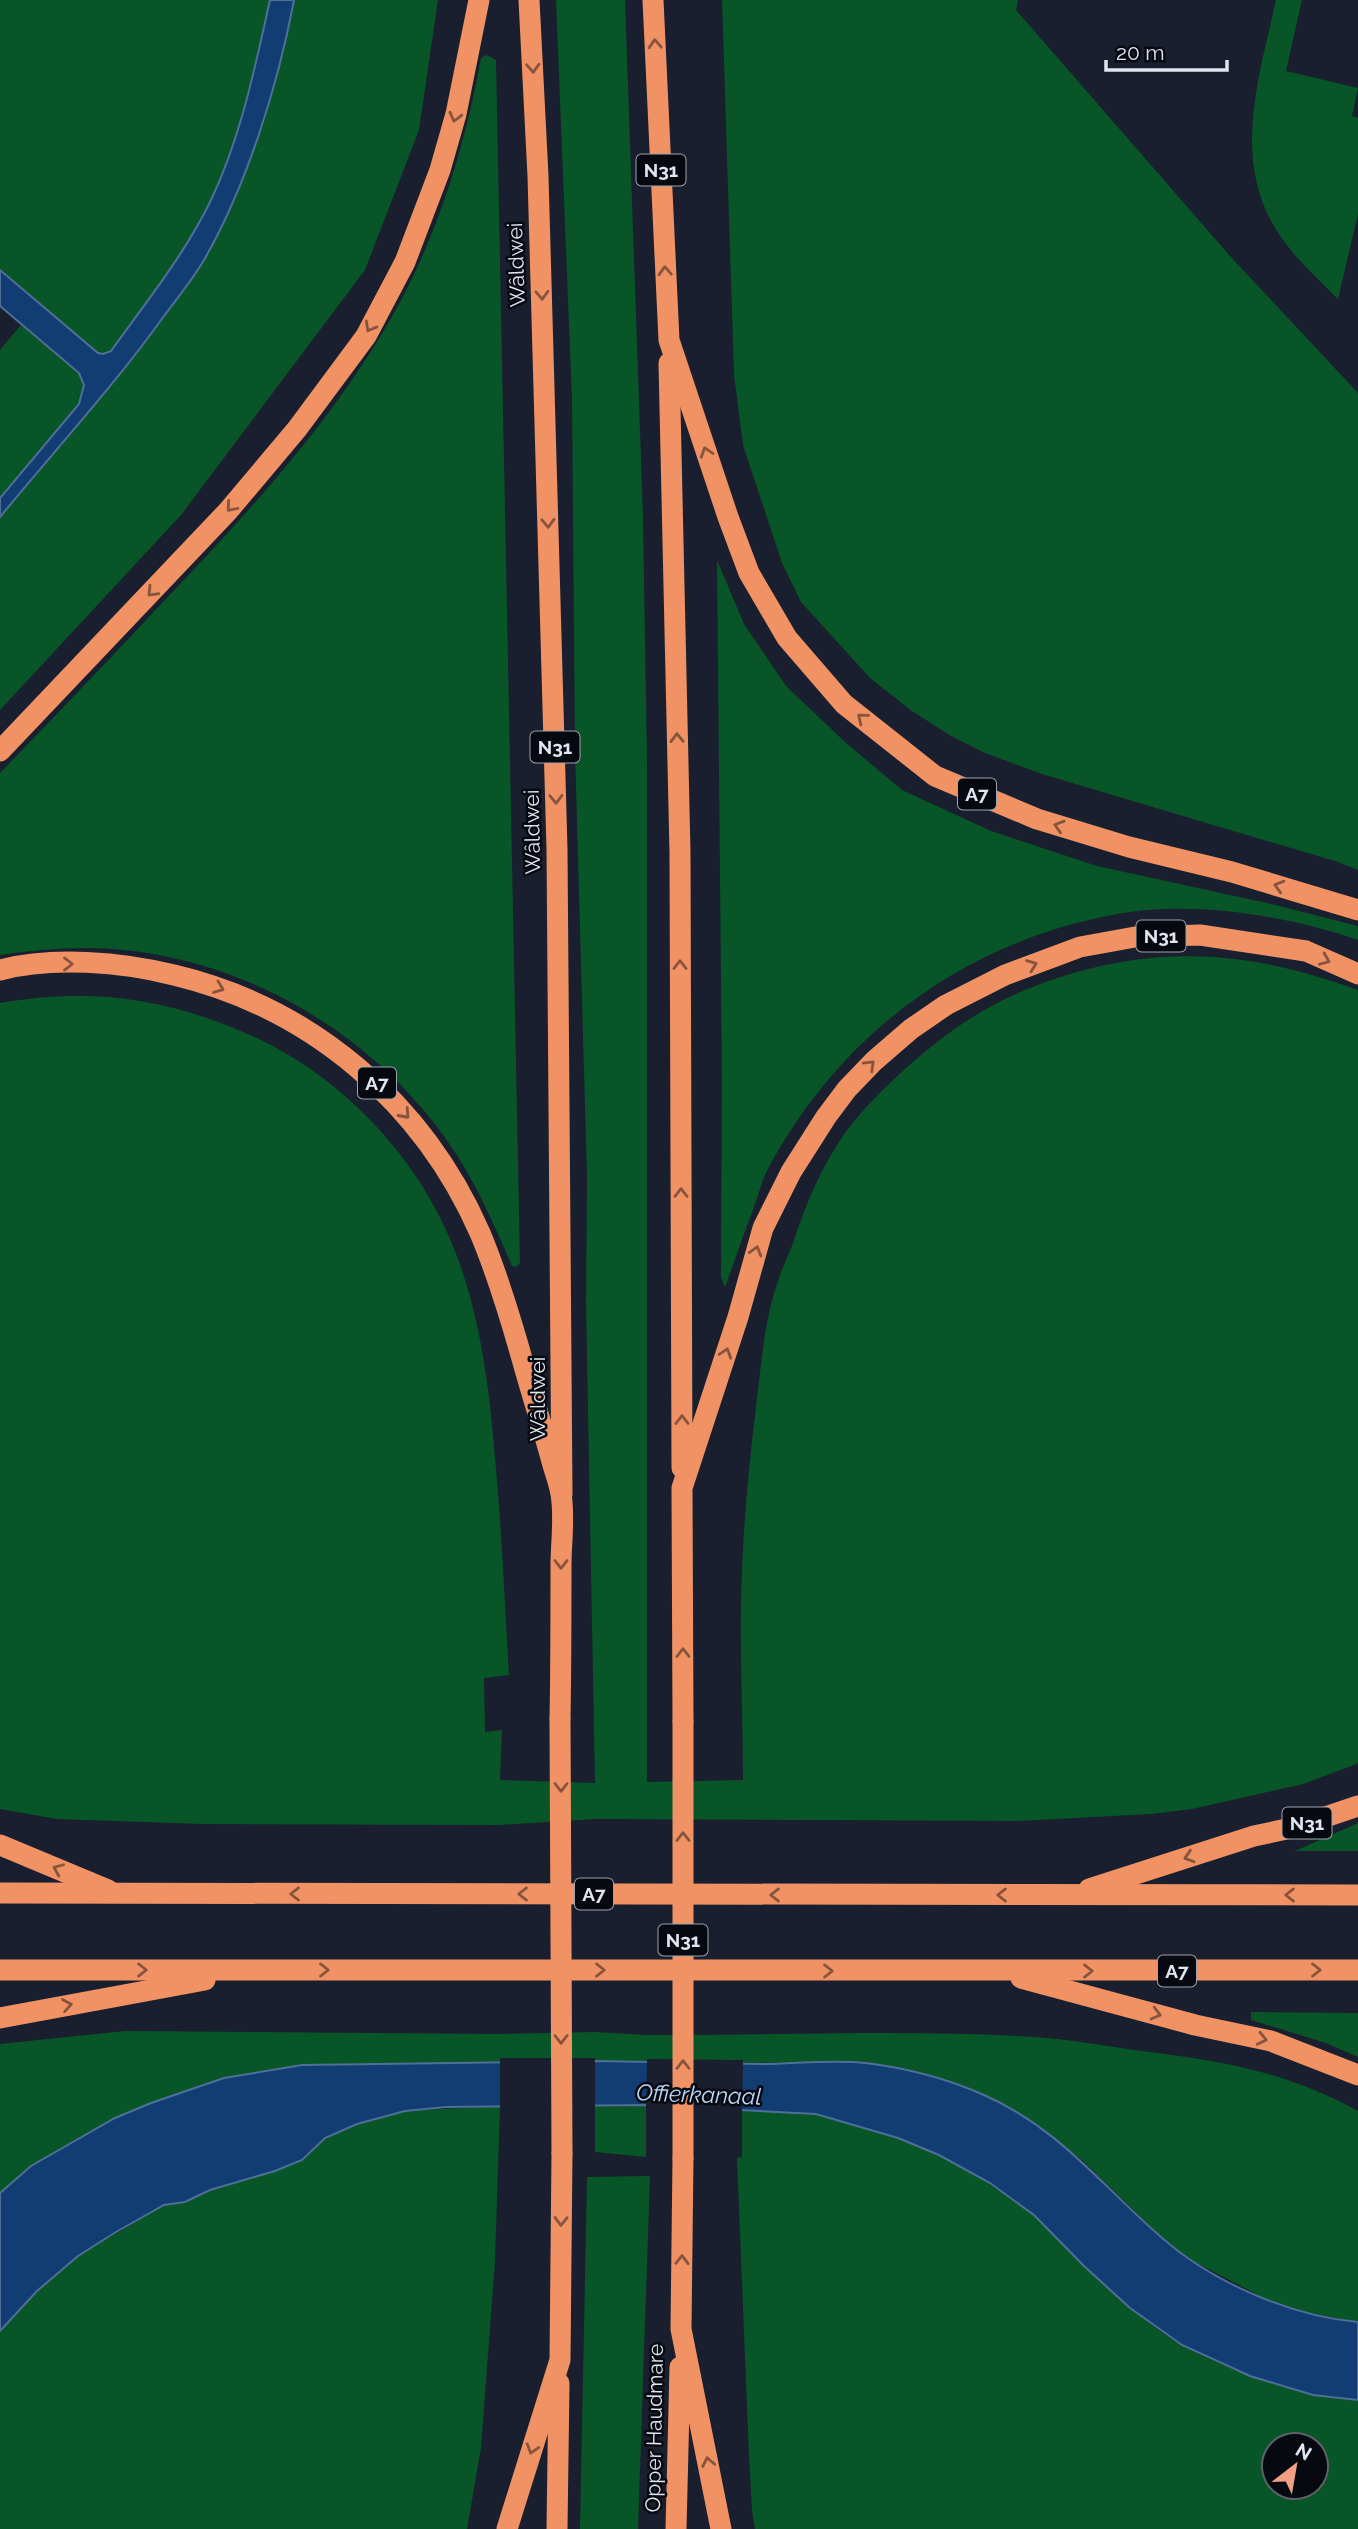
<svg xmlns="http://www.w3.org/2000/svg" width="1358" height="2529" viewBox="0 0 1358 2529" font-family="Raleway,sans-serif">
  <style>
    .green { fill: #085527; fill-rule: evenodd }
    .water { fill: #113d73; stroke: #4f6f98; stroke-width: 2 }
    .pier { fill: #191f2f }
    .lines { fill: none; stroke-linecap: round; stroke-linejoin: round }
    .highway { stroke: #f19264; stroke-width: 21 }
    .highway-bridge { stroke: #f19264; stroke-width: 21 }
    .oneway { stroke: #88543e }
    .labels { text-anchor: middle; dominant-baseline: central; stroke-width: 5; stroke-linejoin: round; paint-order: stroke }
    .shield { fill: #070910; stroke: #9fa3ad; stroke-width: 2 }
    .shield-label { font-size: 19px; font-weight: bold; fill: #e0e5f0 }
    .street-label { font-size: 21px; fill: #e0e5f0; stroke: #070910 }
    .water-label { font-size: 23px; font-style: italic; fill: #bed7f8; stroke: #070910 }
  </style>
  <rect width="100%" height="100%" fill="#191f2f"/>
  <!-- green -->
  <g class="green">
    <path d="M0,0H270C255,67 241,137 211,200C185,254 146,302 111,351L103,354L98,353L0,270Z"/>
    <path d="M294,0H438L419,130L365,270L181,515L0,710V517L137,353L203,261L236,198L265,110Z"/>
    <path d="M556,0H625L643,517L647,763V1782L743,1780C743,1722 740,1663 741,1605C742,1539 748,1472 756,1407C761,1366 764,1323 777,1284C781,1270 788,1257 793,1243C805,1207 818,1174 839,1142C857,1113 894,1078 920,1056C954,1027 989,1004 1030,988C1145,943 1244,948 1358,990V1763L1354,1765L1303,1784L1192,1809L1151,1814L1018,1821L595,1819L500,1825L202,1824L57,1819L0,1809V1003C87,988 162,997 243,1032C338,1072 418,1155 455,1251C482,1320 490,1395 496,1469C502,1537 505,1606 509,1675L484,1678L485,1732L502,1730L500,1780L595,1783L586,1303L587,1177L575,750L572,400Z"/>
    <path d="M722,0H1018L1016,10L1230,256L1358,393V870L1338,862L1042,774L985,753L951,736L912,711L870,678L801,602L782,563L743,445L734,375Z"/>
    <path d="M1276,0H1302L1286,71L1358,88L1352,116L1358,118V214L1338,299C1320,281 1301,264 1286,244C1228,169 1258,82 1276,0Z"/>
    <path d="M486,55L496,60L520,1263L516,1267L512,1266C493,1222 474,1178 446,1139C365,1025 226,948 84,948C56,948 28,951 0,955V773C55,716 110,659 164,601C242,519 319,436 378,340C432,254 463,157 481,58Z"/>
    <path d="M21,325L79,373L84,385L79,403L0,497V350Z"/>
    <path d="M717,560L744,624L786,686L845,742L902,790L991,831L1097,866L1267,903L1358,926V940C1289,916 1196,901 1123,913C969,939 843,1030 769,1167C762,1179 759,1194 754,1207C744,1233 735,1260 725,1287L721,1277L722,1083Z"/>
    <path d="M1358,1823V1851H1295Z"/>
    <path d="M1251,2012L1358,2013V2057L1326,2043L1251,2020Z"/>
    <path d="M125,2031L500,2034L595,2032L646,2035C775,2036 905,2029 1034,2037C1067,2039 1101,2045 1134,2050C1216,2060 1284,2070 1358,2111V2322L1303,2312L1271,2302L1195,2262L1163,2239L1082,2160L1025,2118L985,2096L945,2081L864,2063L500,2062L302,2065L224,2078L151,2103L115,2118L31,2166L0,2193V2044Z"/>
    <path d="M595,2105H646V2157L595,2152Z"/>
    <path d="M500,2106L495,2261L481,2448L467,2529H0V2331L37,2291L78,2256L164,2205L185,2202L210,2190L276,2171L302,2160L325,2138L357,2124L405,2111Z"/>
    <path d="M742,2110C766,2112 792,2110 816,2114C894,2127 969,2166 1031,2213C1056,2232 1076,2259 1099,2280C1124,2303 1152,2328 1182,2345C1236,2375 1297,2393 1358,2400V2529H755L752,2510L749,2457L737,2158L742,2157ZM1274,2445H1316V2487H1274Z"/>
    <path d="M650,2176L638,2529H580L587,2177Z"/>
  </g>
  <!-- water -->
  <g class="water">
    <path d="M270,0H294C278,85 247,185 204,260C193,279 178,297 164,316C114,386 55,450 0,517V498L79,404L84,385L79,373L0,306V270L98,353L103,354L111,351C146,302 185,254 211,200C241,137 255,67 270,0Z"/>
    <path d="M596,2061C650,2062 705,2063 760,2064C795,2064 832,2059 866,2063C906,2068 948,2079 984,2095C1059,2128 1102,2186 1161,2237C1212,2282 1290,2316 1358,2322V2400L1313,2395L1250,2376L1182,2345L1130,2308L1084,2266L1034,2215L990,2183L939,2155L898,2138L816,2114L646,2105L446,2107L405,2111L357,2124L325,2138L302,2160L275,2171L210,2190L185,2202L164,2205L116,2232L78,2256L37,2291L0,2331V2193L31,2166L115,2118L151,2103L224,2078L302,2065Z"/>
  </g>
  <!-- pier -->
  <g class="pier">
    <path d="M500,2058H595V2108L500,2110Z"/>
    <path d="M647,2059L743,2060L742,2114L646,2108Z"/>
  </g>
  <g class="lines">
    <!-- highway -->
    <g class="highway">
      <path d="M529,0L538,176L557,849L562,1495"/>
      <path d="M653,0L669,340L728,517L749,573L787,638L844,704L935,776L1037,819L1129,847L1232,872L1358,910"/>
      <path d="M669,363L680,853L682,1468"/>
      <path d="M0,751L228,511L297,429L366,336L405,262L440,170L456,114L479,0"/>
      <path d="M0,970C52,956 122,962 174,975C312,1008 423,1103 480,1233C499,1278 513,1326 526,1373C534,1401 543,1429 551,1458C554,1470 559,1482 561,1494C565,1517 561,1543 561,1565C561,1617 561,1668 560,1719"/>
      <path d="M683,1721L682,1488L738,1317L763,1228L791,1172L826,1117L847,1089L874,1061L911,1029L946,1005L1005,975L1080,947L1135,937L1200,935L1306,951L1358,974"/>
      <path d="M0,1845L108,1890"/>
      <path d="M1089,1889L1254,1836L1296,1827L1358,1806"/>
      <path d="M0,1893L1358,1895"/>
      <path d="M0,1970H1358"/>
      <path d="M1021,1978L1195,2025L1271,2041L1358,2075"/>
      <path d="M0,2018L205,1980"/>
      <path d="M683,2158L681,2329L721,2529"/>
      <path d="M507,2529L560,2360L562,2153"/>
      <path d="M557,2529L559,2383"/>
      <path d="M676,2529L680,2367"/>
    </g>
    <!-- highway-bridge -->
    <g class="highway-bridge">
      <path d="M560,1719L562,2153"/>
      <path d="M683,2158V1721"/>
    </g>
  </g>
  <!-- one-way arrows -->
  <defs><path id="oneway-chevron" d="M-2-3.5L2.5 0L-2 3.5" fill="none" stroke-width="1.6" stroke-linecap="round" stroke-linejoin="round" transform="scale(1.75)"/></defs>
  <g class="oneway">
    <use href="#oneway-chevron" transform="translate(655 44) rotate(-93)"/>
    <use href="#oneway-chevron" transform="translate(533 68) rotate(87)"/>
    <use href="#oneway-chevron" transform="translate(455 117) rotate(104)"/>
    <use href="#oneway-chevron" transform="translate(665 271) rotate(-93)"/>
    <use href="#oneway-chevron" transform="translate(542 295) rotate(88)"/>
    <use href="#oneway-chevron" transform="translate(370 327) rotate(119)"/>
    <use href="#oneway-chevron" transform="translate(706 452) rotate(-108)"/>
    <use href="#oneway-chevron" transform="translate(231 507) rotate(131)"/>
    <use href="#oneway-chevron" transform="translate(548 523) rotate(88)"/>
    <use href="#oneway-chevron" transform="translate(152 592) rotate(134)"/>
    <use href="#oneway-chevron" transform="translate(862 718) rotate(-141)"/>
    <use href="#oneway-chevron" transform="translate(677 738) rotate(-91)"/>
    <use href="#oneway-chevron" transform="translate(556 799) rotate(88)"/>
    <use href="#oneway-chevron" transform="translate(1059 826) rotate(-163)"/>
    <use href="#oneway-chevron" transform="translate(1279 886) rotate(-164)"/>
    <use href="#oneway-chevron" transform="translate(1325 960) rotate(23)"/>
    <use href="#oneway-chevron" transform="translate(68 964)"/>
    <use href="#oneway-chevron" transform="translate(680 965) rotate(-90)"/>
    <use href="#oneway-chevron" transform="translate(1032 965) rotate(-21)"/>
    <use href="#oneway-chevron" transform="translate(219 988) rotate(21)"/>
    <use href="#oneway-chevron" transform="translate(870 1065) rotate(-44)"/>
    <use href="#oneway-chevron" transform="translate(405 1114) rotate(48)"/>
    <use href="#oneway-chevron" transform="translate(681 1193) rotate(-90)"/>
    <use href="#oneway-chevron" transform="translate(756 1251) rotate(-74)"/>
    <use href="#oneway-chevron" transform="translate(726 1353) rotate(-72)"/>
    <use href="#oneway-chevron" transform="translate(682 1420) rotate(-90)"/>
    <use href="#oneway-chevron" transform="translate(561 1564) rotate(90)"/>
    <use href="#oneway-chevron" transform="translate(683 1653) rotate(-90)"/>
    <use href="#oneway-chevron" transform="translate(561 1787) rotate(90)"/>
    <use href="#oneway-chevron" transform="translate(683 1837) rotate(-90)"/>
    <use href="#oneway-chevron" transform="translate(1189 1857) rotate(162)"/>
    <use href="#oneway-chevron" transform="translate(58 1869) rotate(-157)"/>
    <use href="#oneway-chevron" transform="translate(295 1894) rotate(-180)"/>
    <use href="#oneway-chevron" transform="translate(523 1894) rotate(-180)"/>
    <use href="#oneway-chevron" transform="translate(775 1895) rotate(-180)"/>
    <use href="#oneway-chevron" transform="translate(1002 1895) rotate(-180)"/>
    <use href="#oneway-chevron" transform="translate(1290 1895) rotate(-180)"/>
    <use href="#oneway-chevron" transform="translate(142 1970)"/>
    <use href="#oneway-chevron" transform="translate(324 1970)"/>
    <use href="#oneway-chevron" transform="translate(600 1970)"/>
    <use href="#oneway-chevron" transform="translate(1316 1970)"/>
    <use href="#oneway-chevron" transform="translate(828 1971)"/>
    <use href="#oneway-chevron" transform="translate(1088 1971)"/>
    <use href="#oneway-chevron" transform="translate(67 2005) rotate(-10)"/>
    <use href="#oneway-chevron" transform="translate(1156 2014) rotate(15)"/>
    <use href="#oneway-chevron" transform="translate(561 2039) rotate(90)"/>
    <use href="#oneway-chevron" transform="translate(1262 2039) rotate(13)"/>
    <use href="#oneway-chevron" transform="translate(683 2065) rotate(-90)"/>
    <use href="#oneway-chevron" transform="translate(561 2221) rotate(91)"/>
    <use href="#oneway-chevron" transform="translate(682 2260) rotate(-89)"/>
    <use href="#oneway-chevron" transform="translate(532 2449) rotate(107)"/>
    <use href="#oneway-chevron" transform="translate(708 2462) rotate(-101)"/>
  </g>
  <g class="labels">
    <!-- shield labels -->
    <g class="shield">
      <rect x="636.5" y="154.5" width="49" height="31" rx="5"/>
      <rect x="530.5" y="731.5" width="49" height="31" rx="5"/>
      <rect x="958" y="778.5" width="38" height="31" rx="5"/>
      <rect x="1136.5" y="920.5" width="49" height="31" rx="5"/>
      <rect x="358" y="1067.5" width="38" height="31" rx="5"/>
      <rect x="1282.5" y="1807.5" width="49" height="31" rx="5"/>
      <rect x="575" y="1878.5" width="38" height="31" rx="5"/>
      <rect x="658.5" y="1924.5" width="49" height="31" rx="5"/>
      <rect x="1158" y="1955.5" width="38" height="31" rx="5"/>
    </g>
    <g class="shield-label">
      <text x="661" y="170">N31</text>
      <text x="555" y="747">N31</text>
      <text x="977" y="794">A7</text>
      <text x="1161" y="936">N31</text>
      <text x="377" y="1083">A7</text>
      <text x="1307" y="1823">N31</text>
      <text x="594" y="1894">A7</text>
      <text x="683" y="1940">N31</text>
      <text x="1177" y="1971">A7</text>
    </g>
    <!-- street labels -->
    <g class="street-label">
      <text transform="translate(516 265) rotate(-92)">Wâldwei</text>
      <text transform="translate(532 832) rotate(-91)">Wâldwei</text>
      <text transform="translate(537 1399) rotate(-90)">Wâldwei</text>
      <text transform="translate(654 2428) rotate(-89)">Opper Haudmare</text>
    </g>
    <!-- water labels -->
    <g class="water-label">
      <text transform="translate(699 2094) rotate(2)">Offierkanaal</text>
    </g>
  </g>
  <!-- north arrow -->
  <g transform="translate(1295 2466) rotate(31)"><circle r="33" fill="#070910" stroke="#5e616a" stroke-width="2"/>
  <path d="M0-5L12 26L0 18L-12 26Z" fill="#f39f84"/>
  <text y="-10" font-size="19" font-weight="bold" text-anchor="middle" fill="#e0e5f0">N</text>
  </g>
  <!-- scale -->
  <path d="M1106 60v10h121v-10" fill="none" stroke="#e0e5f0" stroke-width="3.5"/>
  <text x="1116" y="60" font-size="21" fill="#e0e5f0" stroke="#070910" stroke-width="5" paint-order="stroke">20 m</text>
</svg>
